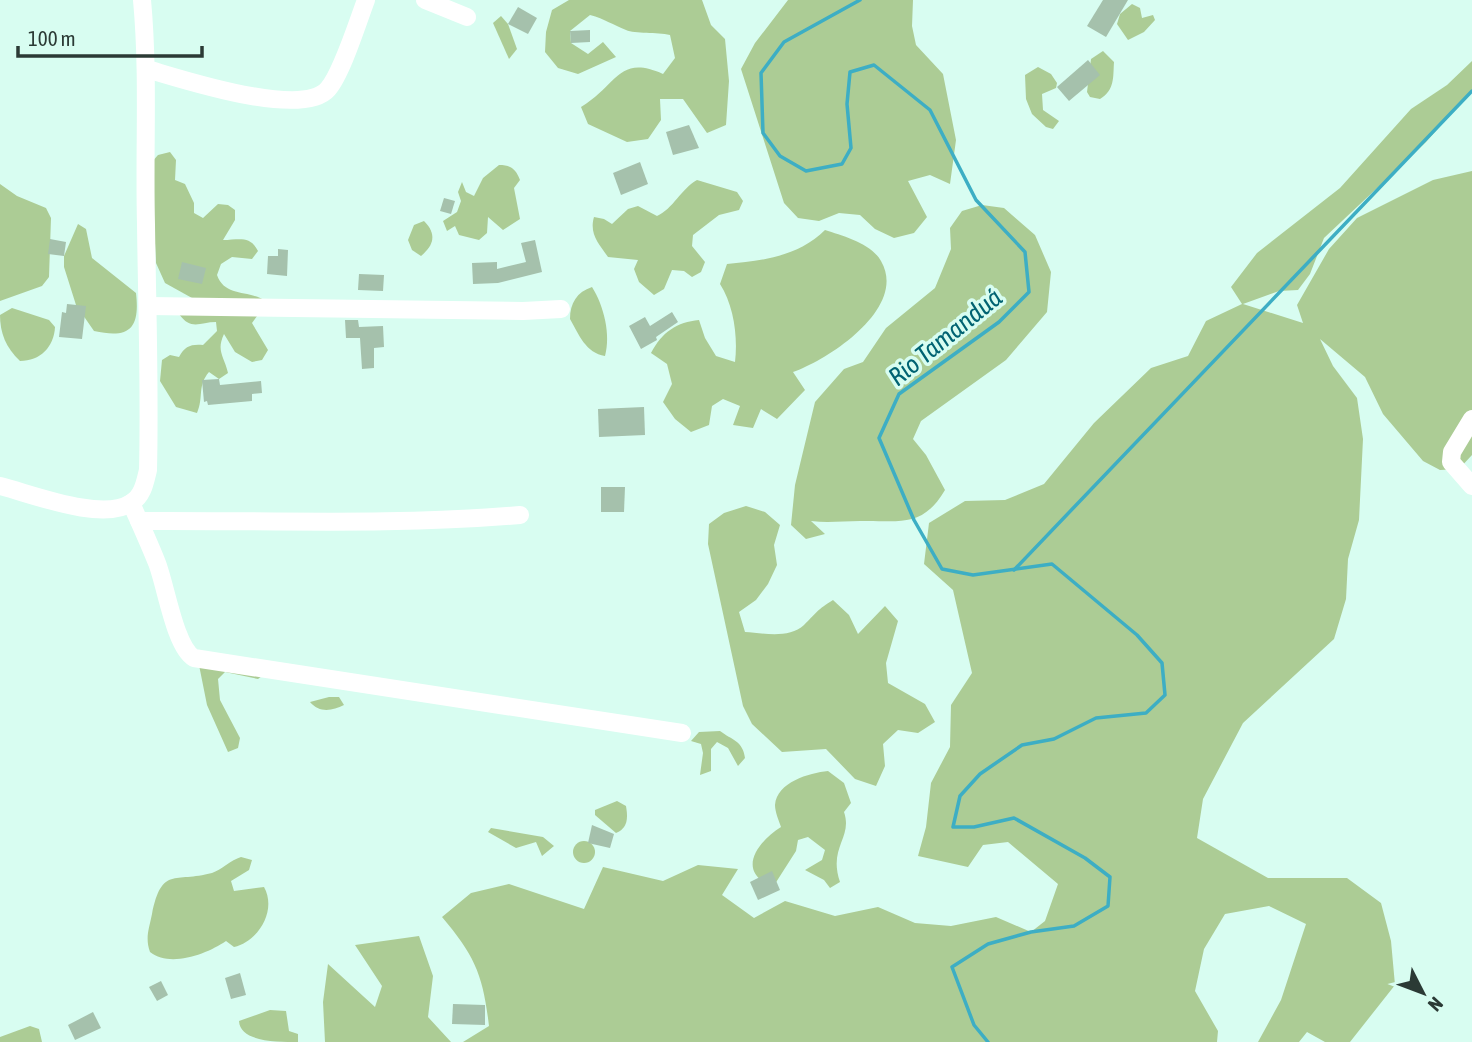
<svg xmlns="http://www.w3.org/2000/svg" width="1472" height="1042" viewBox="0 0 1472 1042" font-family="'Asap Condensed',sans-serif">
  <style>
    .green { fill: #accc95 }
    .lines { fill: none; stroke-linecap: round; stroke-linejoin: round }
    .stream { stroke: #3daec4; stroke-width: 3.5 }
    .building { fill: #a5c1ac }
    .minor { stroke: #fff; stroke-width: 18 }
    .labels { text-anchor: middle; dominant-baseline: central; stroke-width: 7; stroke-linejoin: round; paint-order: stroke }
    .water-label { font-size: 26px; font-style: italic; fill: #006372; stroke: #d8fdf1 }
  </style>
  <rect width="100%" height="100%" fill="#d8fdf1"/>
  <!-- green -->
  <g class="green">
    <path d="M569,0H702L711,25L725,39L729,81L726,125L707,133L683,99H660L661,120L648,139L627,142L588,124L581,107C618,85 618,54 663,74L675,58L670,35C657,32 635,34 626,30C613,25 605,19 590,15L570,31L571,43L588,54L603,42L616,57L578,74L558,68L545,52L546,32L552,10Z"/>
    <path d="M788,0H913L912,26L916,45L943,74L956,140L950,184L930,175L908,181L927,217L914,233L894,238L875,229L860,215L839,213L819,221L798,218L784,203L741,69L755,43Z"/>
    <path d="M1132,4L1140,8L1142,18L1153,15L1155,20L1144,32L1128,40L1117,24L1120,14Z"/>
    <path d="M501,16L508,24L517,49L509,59L493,23Z"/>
    <path d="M1103,51L1114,62C1113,77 1115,90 1100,99L1090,97L1087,92L1091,59Z"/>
    <path d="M1472,61V90L1426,142L1324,238L1310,274L1298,290L1279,291L1243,304L1303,323L1297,305L1329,249L1357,218L1433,180L1472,171V455L1459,469L1440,470L1423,461L1383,414L1365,377L1320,339L1333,366L1357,398L1363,439L1359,520L1348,559L1346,599L1334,639L1243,723L1203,799L1197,838L1268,878H1347L1381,903L1391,941L1395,985L1350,1042H1325L1307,1032L1299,1042H1258L1281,1000L1306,924L1269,906L1225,914L1204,949L1195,991L1218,1031L1217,1042H463L489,1026C483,975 475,956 442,917L471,893L509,884L584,909L603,867L663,881L698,865L738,869L722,895L754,918L785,901L835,916L878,907L915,923L951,926L996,917L1031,932L1045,921L1058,884L1008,842L983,845L968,867L918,856L926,827L931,783L950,747L951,705L972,673L953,590L924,564L929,523L965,501L1005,500L1044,484L1094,423L1151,368L1188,356L1206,321L1242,304L1231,287L1257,253L1340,188L1411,109L1447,85Z"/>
    <path d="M1038,67L1051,74L1057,83L1056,88L1042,94L1043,110L1059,121L1053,129L1046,127L1032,114L1026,99L1025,75Z"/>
    <path d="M170,152L176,160L175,180L185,184L194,203V213L203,218L218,204L228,205L235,210V220L223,240C239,240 250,235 258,251L252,259L232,257L221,264L217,275C225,298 250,289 267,302L252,323L268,350L262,360L252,362L235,352L224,334C216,351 224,356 228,373L219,379L209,372C197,386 204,397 197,413L176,407L160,381L162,360L170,355L179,357C185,346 191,344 203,345L217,331L216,322C200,322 191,331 179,314L192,298L165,283L156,263L151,163L158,155Z"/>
    <path d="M499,165C511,165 516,169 520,180L514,188L520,219L503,230L488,217L487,233L479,240L459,235L455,226L447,231L443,221L457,212L461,201L458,192L462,182L466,192L474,196L483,178Z"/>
    <path d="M697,180L737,192L743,201L739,210L719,215L693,235L692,246L705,262L701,272L692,277L684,271L672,270L664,289L654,295L639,282L634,269L638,260L608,257C599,244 589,234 594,217L604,219L612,224L628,209L638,206L657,216C673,209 681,189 697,180Z"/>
    <path d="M0,184L17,196L46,208L51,218L49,277L42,286L0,301Z"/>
    <path d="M982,205L1004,208L1035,235L1051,272L1047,312L1006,360L921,421L913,439L926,455L945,490C922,529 899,520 860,521C843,521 828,523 811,521L825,534L806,539L791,525L795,485L815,402L844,369L863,362L886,328L935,288L951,249L950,228L962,211Z"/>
    <path d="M424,221C437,234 434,245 421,256L412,250L408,240L414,225Z"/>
    <path d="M78,224L86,229L92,258L136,293C140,328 130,339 94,331L76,305L64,267V256Z"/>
    <path d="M825,230C843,236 871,243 881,261C908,307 830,359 793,372L805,390L777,419L761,409L753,428L733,425L740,406L723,399L712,406L709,425L691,432L675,419L663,402L672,384L667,364L651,353C662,332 677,322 699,320L705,338L716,356L735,362C738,337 734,306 720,284L727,264C762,261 799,256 825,230Z"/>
    <path d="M592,287C604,306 611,335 605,356C586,353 579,335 570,319C570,303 577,292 592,287Z"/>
    <path d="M12,308L49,320L55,327C54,347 40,361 20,361C6,348 0,333 0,315Z"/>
    <path d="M746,506L765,512L780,525L774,545L777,565L768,584L756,600L739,612L745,632C763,633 789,639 804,625C815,614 818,609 833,600L849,615L858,634L885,606L898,621L886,663L888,683L925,704L935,722L918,733L898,730L883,744L885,766L876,786L855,779L826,749L782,752L752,724L743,706L708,544L709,524L724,513Z"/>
    <path d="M199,665L262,676L258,679L225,672L218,679L220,700L240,738L238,748L228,752L207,705Z"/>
    <path d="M329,697H339L344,705C332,711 319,713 310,702Z"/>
    <path d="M720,731C732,740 743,741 745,758L738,766L728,748L717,742L711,749V771L700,775L703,753L701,744L691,741L699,732Z"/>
    <path d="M828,771L844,783L851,803L844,812C853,838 828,847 840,882L830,888L824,880L805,870L822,860L825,850L808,837L798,840L796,851L773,887C736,872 756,843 781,827C779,821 775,812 775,805C777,782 809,773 828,771Z"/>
    <path d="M617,801L626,806C628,818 628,828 616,833L595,815V810Z"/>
    <path d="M491,828L543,837L554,846L542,856L536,842L516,848L488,832Z"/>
    <circle cx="584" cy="852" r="11"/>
    <path d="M241,857L252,860L249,870L231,881L234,891L264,887C277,910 259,941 234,947L226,941C207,954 170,968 150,952C145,938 149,929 152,914C162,866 174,883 212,873C221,870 231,860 241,857Z"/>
    <path d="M419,936L433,976L428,1017L451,1042H325L323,1002L328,964L375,1007L382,986L355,945Z"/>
    <path d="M270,1010L286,1011L289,1031L298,1034V1042C277,1042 240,1042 239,1021Z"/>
    <path d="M30,1026L39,1029L42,1042H0V1037Z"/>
  </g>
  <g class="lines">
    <!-- stream -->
    <g class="stream">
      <path d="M860,0L784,42L761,73L763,133L780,156L806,171L842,164L851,148L847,104L850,72L874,65L930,110L976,200L1025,252L1029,292L999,322L899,394L879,438L914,520L942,569L973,575L1052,564L1137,635L1162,663L1165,695L1146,713L1096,718L1054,739L1022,745L980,774L960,796L953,827H974L1014,818L1085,858L1110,877L1108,906L1074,926L1031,932L988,944L952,967L974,1025L988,1042"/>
      <path d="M1014,570L1472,91"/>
    </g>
  </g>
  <!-- building -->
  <g class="building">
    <path d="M1103,0H1128L1106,37L1087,26Z"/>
    <path d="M518,7L537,18L528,34L508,24Z"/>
    <path d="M590,30V42L571,43L570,31Z"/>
    <path d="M1088,60L1100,75L1069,101L1057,87Z"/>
    <path d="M689,125L699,148L673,155L666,132Z"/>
    <path d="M640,162L648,184L621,195L613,173Z"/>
    <path d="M444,198L455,201L451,214L440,211Z"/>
    <path d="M50,239L66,242L64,256L48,254Z"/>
    <path d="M535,240L542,272L498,283L473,284L472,263L497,262V269L526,262L521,243Z"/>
    <path d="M278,249L288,250L287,276L267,274L268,256H278Z"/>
    <path d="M182,262L206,268L202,284L178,279Z"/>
    <path d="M359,274L384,275L383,291L358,290Z"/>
    <path d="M67,304L86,306L82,339L59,337L62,312L66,313Z"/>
    <path d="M672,312L678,322L656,337L657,340L641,349L629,326L645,317L650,326Z"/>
    <path d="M345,320H358L359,327L383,326L384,347L374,348V368L362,369L360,338H346Z"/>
    <path d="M219,379L220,385L261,381L262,393L252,394V401L208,405L207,401L204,402L202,380Z"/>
    <path d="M644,407L645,435L599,437L598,409Z"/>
    <path d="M601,487H625L624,512H601Z"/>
    <path d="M592,825L614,834L610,848L588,843Z"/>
    <path d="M772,871L780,890L758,900L750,882Z"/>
    <path d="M240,973L246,995L231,999L225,978Z"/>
    <path d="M161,981L168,995L157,1001L149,987Z"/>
    <path d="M453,1004L485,1005V1025L452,1024Z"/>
    <path d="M93,1012L101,1028L75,1040L68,1025Z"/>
  </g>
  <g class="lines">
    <!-- minor -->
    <g class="minor">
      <path d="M425,0L467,17"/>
      <path d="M147,69C182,79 302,119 328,89C342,73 358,21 366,0"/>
      <path d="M149,306L523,311L561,309"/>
      <path d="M1472,419L1452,452L1451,462L1472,486"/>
      <path d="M0,486C32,494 102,522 131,503C143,496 145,482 148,470C150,388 147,306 146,224C144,149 149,75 142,0"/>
      <path d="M131,503C140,523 149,543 157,563C166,586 175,647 194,658L682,733"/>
      <path d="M139,521C266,520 393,526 520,515"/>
    </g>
  </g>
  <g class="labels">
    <!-- water labels -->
    <g class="water-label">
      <text transform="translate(945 337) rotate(-39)">Rio Tamanduá</text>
    </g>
  </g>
  <!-- north arrow -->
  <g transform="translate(1423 993) rotate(132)" stroke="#d8fdf1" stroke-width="5" paint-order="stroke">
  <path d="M0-5L12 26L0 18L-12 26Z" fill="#2b3a35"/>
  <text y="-10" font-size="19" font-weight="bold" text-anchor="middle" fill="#2b3a35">N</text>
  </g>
  <!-- scale -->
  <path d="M18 46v10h184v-10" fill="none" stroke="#2b3a35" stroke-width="3.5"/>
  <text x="28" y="46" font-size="21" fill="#2b3a35" stroke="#d8fdf1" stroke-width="5" paint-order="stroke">100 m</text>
</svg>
